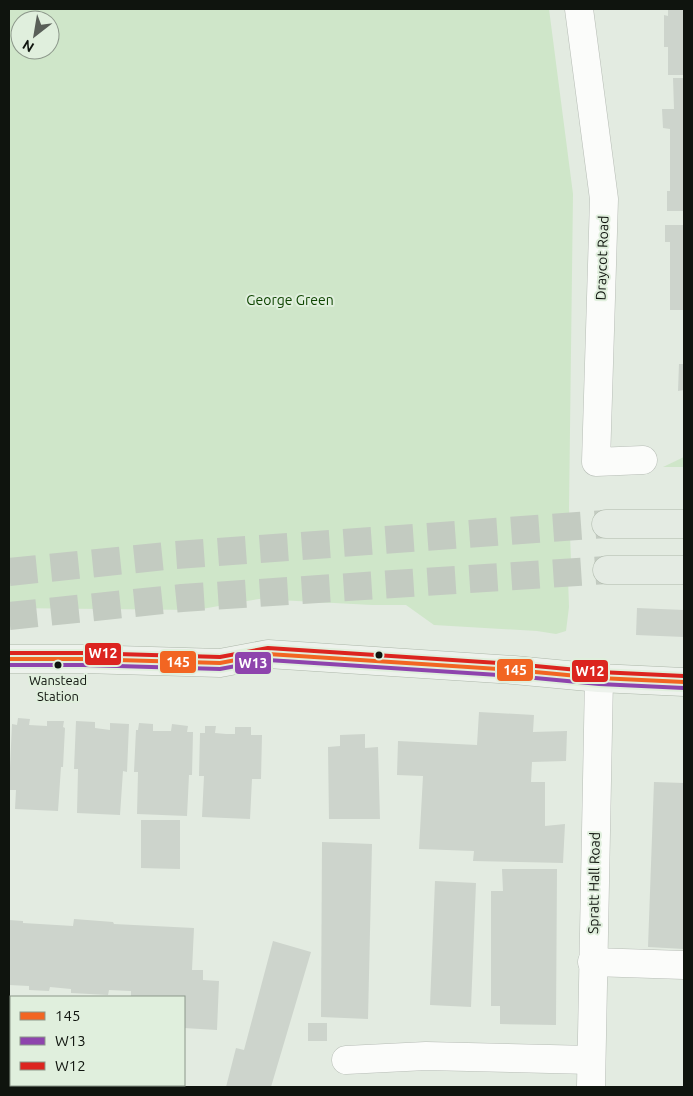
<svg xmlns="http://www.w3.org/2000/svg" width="693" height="1096" viewBox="0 0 693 1096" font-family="Ubuntu,sans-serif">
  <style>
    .green { fill: #cfe6c9; fill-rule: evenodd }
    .building { fill: #cdd4cc }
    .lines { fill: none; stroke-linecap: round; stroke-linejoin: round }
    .highway-tunnel { stroke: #c3cbc1; stroke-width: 28; stroke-dasharray: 28 14; stroke-linecap: butt }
    .minor-casing { stroke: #b7bdb6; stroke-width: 29 }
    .major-casing { stroke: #adb7aa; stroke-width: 29 }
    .highway-casing { stroke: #adb7aa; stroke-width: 29 }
    .minor { stroke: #fbfcfa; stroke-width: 28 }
    .major { stroke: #edf2ec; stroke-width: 28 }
    .highway { stroke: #e4ebe3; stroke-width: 28 }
    .bus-1-casing { stroke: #e0efdd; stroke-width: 8 }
    .bus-2-casing { stroke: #e0efdd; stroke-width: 8 }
    .bus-3-casing { stroke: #e0efdd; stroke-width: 8 }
    .bus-1 { stroke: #f26522; stroke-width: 4 }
    .bus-2 { stroke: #8e44ad; stroke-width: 4 }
    .bus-3 { stroke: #dc241f; stroke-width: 4 }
    .bus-dot { fill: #0f140e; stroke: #e0efdd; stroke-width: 2 }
    .labels { text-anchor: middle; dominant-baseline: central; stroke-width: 4; stroke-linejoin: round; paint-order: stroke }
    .bus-label { font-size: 13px; fill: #0f140e; stroke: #e0efdd }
    .street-label { font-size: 14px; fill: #0f140e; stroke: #e0efdd }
    .park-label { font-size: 14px; fill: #0e4500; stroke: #e0efdd }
    .line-badge { stroke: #e0efdd; stroke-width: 2 }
    .badge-label { font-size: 14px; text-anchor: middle; font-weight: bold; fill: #fff }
  </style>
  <rect width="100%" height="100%" fill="#e3ebe1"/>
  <!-- green -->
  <g class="green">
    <path d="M9,9H549L573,194L569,508L571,561L568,578L569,607L566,631L556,634L537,631L434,625L406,605H372L259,599L196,610L9,608ZM20,20H50V50H20Z"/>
    <path d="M684,457V467H663Z"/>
  </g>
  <!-- building -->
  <g class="building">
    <path d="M668,9H684V75H668V47H664V15L668,16Z"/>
    <path d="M673,78H684V211H667V191H670V129L663,128L662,109H674Z"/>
    <path d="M665,225H684V310H670V242H665Z"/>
    <path d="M679,364H684V390L678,391Z"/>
    <path d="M637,608L684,610V637L636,635Z"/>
    <path d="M479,712L534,715L533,732L567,731L566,761L532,762L531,782H545V826L565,824L563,863L473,861L474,851L419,849L423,776L397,775L398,741L477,745Z"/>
    <path d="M18,718L30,719L29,725L47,726V721H64L63,727L65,728L63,767H61L58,811L15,809L16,790H9L12,724L17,725Z"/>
    <path d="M76,721L95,722V728L110,730V723L129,724L127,772L123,771L120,815L77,813L78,769H74Z"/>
    <path d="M139,723L153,724V731H171L172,724L188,726L187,732H193L192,775H189L187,816L137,814L138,772H134L136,730H138Z"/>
    <path d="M205,726H216L215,733L226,734H235V727H251V735H262L261,779H252L250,819L202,817L204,776H199L200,733H205Z"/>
    <path d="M365,734V748L378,747L380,819H329L328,747L340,746V735Z"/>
    <path d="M654,782L684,783V949L648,947Z"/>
    <path d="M141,820H180V869L141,868Z"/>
    <path d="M322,842L372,844L368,1019L321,1017Z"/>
    <path d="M502,869H557L556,1025L500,1024V1006H491V891H503Z"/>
    <path d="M435,881L476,883L471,1007L430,1005Z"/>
    <path d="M74,919L113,922L114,924L194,928L192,970H203V980L219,981L217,1030L184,1028V997H131V991L109,990L108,995L71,993V989L50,987L49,991L29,990V986L9,985V920L23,921V923L73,926Z"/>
    <path d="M273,941L311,952L271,1087H226L236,1048L244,1050Z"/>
    <path d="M9,999H11L10,1035H9Z"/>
    <rect x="308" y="1023" width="19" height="18"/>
    <path d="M9,1056H11V1085H33V1087H9Z"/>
  </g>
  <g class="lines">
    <!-- highway-tunnel -->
    <g class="highway-tunnel">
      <path d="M9,572L176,555L606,524"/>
      <path d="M9,616L182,598L607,570"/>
    </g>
    <!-- minor casing -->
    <g class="minor-casing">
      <g id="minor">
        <path d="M579,9L604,199L596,462L643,460"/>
        <path d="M592,962L684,965"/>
        <path d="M346,1060L426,1056L591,1060"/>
        <path d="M591,1087L599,678"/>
      </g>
    </g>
    <!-- major casing -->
    <g class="major-casing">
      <path id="major" d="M9,659H83L220,663L268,654L514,670L599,678L684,682"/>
    </g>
    <!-- highway casing -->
    <g class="highway-casing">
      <g id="highway">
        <path d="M606,524H684"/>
        <path d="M607,570H684"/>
      </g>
    </g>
    <!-- minor -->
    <use href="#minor" class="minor"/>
    <!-- major -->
    <use href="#major" class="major"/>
    <!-- highway -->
    <use href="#highway" class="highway"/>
    <!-- bus-1 casing -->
    <g class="bus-1-casing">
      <path id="bus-1" d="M9,659H83L220,663L268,654L514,670L599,678L684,682"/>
    </g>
    <!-- bus-2 casing -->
    <g class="bus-2-casing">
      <path id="bus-2" d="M9,665H83L220,669L268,660L514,676L599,684L684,688"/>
    </g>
    <!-- bus-3 casing -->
    <g class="bus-3-casing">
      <path id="bus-3" d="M9,653H83L220,657L268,648L514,664L599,672L684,676"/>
    </g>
    <!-- bus-1 -->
    <use href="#bus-1" class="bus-1"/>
    <!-- bus-2 -->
    <use href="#bus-2" class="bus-2"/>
    <!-- bus-3 -->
    <use href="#bus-3" class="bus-3"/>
  </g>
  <!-- markers -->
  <g class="bus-dot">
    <circle cx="379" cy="655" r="4.5"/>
    <circle cx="58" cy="665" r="4.5"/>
  </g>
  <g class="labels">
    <!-- bus labels -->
    <g class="bus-label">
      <text x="58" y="680">Wanstead<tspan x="58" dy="16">Station</tspan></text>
    </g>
    <!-- street labels -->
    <g class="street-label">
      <text transform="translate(602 258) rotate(-88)">Draycot Road</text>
      <text transform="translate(594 883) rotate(-89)">Spratt Hall Road</text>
    </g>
    <!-- park labels -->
    <g class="park-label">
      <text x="290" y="300">George Green</text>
    </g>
  </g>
  <g class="line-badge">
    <rect x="84" y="642" width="38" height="24" rx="5" fill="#dc241f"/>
    <rect x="159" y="650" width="38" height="24" rx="5" fill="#f26522"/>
    <rect x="234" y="651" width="38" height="24" rx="5" fill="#8e44ad"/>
    <rect x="496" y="658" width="38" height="24" rx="5" fill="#f26522"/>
    <rect x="571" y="659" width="38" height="24" rx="5" fill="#dc241f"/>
  </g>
  <g class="badge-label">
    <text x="103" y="658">W12</text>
    <text x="178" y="667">145</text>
    <text x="253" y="668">W13</text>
    <text x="515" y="675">145</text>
    <text x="590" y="676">W12</text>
  </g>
  <!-- border -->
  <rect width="693" height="1096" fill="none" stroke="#0f140e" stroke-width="20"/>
  <!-- legend -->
  <rect x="10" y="996" width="175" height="90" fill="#e0efdd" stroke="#8c978a"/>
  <rect x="20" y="1012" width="25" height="8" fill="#f26522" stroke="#8c978a"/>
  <text x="55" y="1021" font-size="15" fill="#0f140e">145</text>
  <rect x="20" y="1037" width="25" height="8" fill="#8e44ad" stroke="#8c978a"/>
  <text x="55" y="1046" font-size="15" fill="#0f140e">W13</text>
  <rect x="20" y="1062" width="25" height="8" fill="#dc241f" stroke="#8c978a"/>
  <text x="55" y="1071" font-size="15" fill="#0f140e">W12</text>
  <!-- north arrow -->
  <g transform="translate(35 35) rotate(211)"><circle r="24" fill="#e0efdd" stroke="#8c978a"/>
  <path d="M0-4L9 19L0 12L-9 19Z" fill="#595f58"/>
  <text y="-8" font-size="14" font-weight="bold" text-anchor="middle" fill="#0f140e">N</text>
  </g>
</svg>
